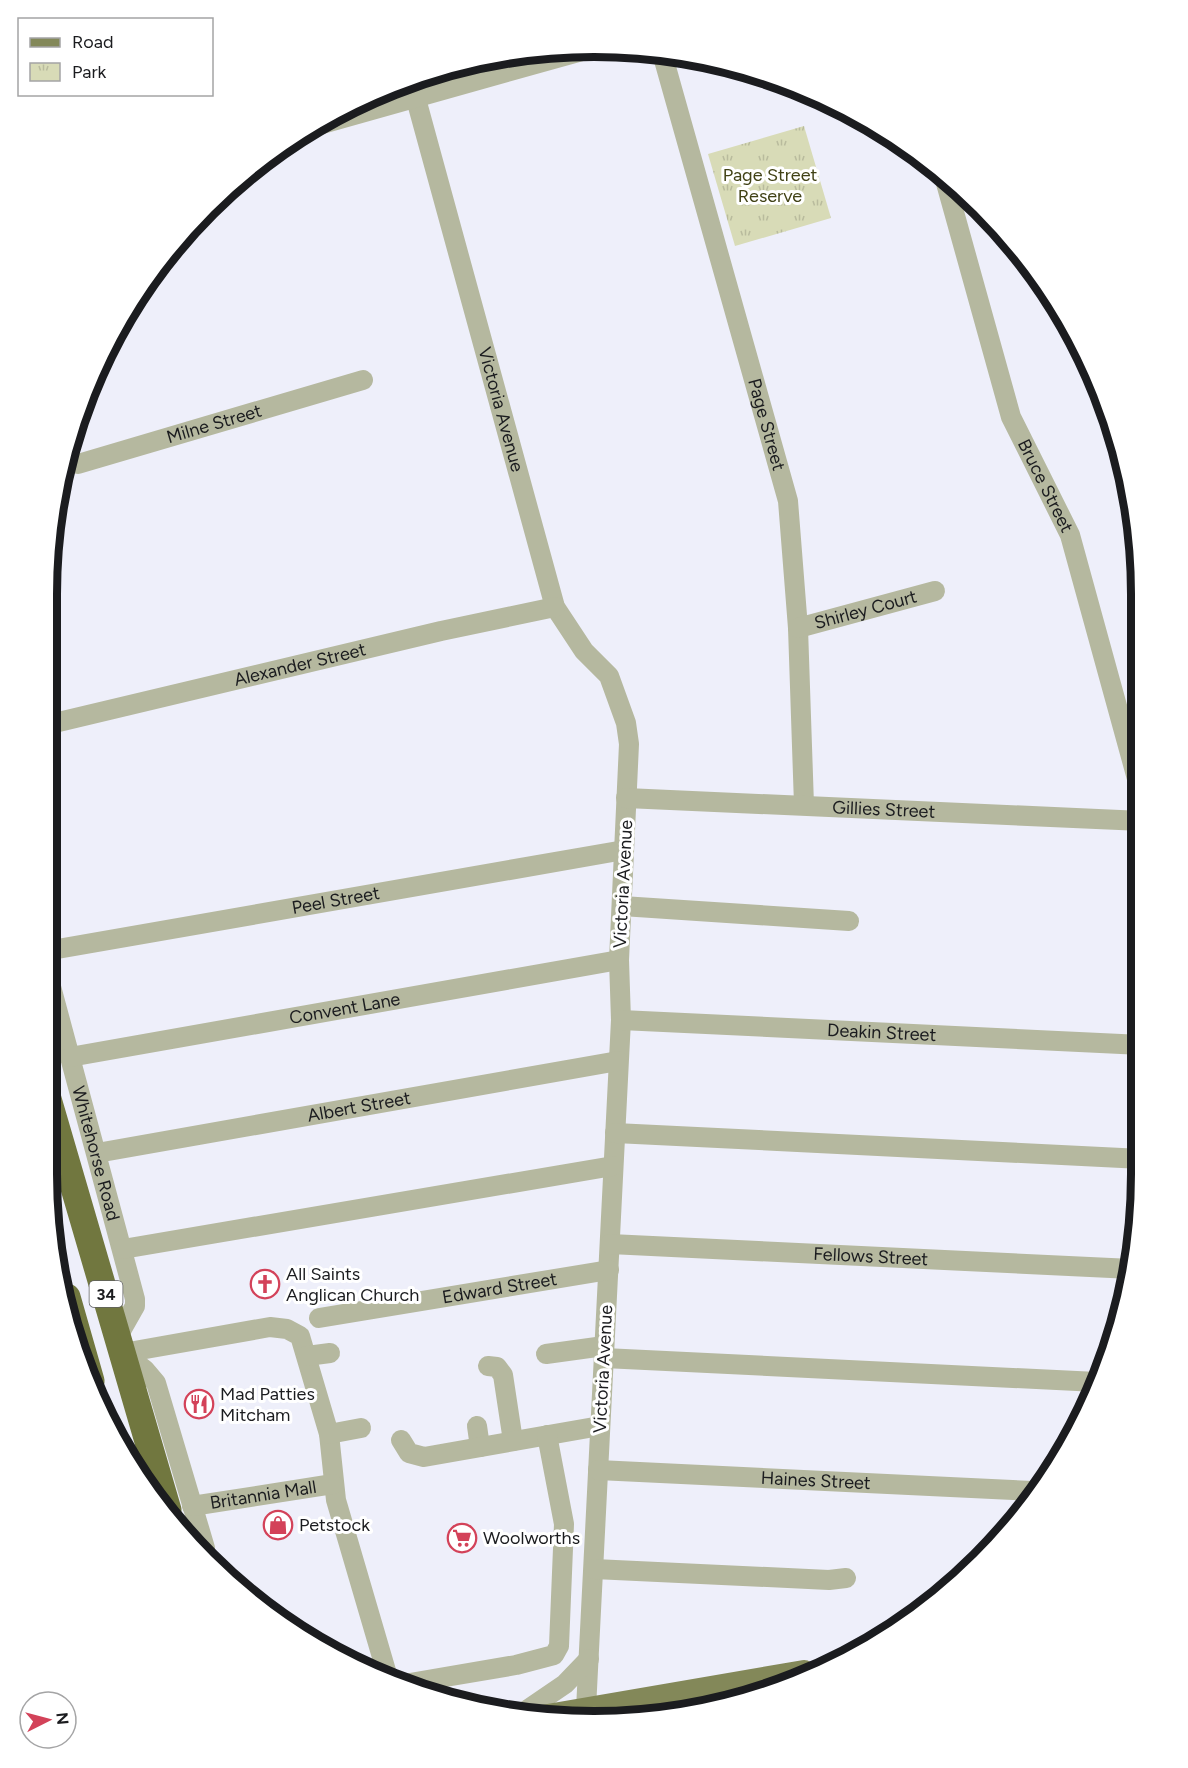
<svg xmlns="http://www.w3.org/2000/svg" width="1188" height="1768" viewBox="0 0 1188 1768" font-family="Figtree,sans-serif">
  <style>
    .park { fill: url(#park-tufts) }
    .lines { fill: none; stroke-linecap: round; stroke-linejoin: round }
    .minor { stroke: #b5b89f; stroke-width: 20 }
    .major { stroke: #838859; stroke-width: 24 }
    .highway { stroke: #71773f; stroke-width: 27 }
    .labels { text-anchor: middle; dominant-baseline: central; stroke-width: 6; stroke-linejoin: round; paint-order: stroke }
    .shield { fill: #fff; stroke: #5f6062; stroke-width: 1.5 }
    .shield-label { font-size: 16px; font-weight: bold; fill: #1b1c1f }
    .park-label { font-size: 18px; fill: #414216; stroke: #fff }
    .street-label { font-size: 18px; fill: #1b1c1f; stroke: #fff }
    .poi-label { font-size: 18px; fill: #1b1c1f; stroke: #fff; text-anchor: start }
    .rim { fill: none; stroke: #1b1c1f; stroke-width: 8 }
  </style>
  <defs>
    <pattern id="park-tufts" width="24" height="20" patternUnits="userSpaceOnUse" patternTransform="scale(1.5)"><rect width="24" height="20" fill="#d8dbb7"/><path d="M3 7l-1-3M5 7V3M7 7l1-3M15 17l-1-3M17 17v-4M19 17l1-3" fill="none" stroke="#b9bb9d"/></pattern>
  </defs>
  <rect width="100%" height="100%" fill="#eeeffa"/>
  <!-- park -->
  <path class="park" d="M804,126L831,218L735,246L708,154Z"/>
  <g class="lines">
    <!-- minor -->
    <g class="minor">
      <path id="s1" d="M662,53L788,501L798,628L804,805"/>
      <path id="s2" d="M416,99L555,607L584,651L609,676L626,723L629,744L619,960L621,1020L586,1709"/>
      <path d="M311,127L596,47"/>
      <path id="s3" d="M944,176L1011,417L1070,535L1142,797"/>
      <path id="s4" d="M66,462L78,464L363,380"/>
      <path id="s5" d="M798,628L935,591"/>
      <path id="s6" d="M46,725L441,631L555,607"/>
      <path id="s7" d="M626,798L1142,821"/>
      <path d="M622,906L849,921"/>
      <path id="s8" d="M46,951L624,850"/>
      <path id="s9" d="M46,968L135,1299V1306L118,1336"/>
      <path id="s10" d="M621,1020L1142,1045"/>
      <path id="s11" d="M70,1057L619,960"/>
      <path d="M615,1133L1142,1159"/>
      <path id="s12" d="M97,1153L618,1061"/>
      <path id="s13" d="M610,1244L1132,1269"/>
      <path d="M123,1249L613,1166"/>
      <path id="s14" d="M319,1318L609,1270"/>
      <path d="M123,1353L270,1327L287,1329L300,1336L329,1434L336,1500L389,1681"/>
      <path d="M123,1353L145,1370L156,1383L205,1548"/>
      <path d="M546,1354L604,1346"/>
      <path d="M307,1356L330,1353"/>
      <path d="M604,1358L1097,1382"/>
      <path d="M488,1366L497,1367L503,1375L513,1441"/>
      <path d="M477,1426L480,1447"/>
      <path d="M329,1434L361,1428"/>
      <path d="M401,1440L409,1453L424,1457L600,1426"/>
      <path id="s15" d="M598,1470L1032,1491"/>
      <path id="s16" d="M192,1506L333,1484"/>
      <path d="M594,1569L829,1580L846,1578"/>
      <path d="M404,1684L516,1665L554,1655L559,1646L564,1524L547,1435"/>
      <path d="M524,1712L565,1684L589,1659"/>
    </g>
    <!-- major -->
    <path class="major" d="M542,1717L804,1672"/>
    <!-- highway -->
    <g class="highway">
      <path d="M46,1092L168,1510"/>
      <path d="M67,1297L91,1381"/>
    </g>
  </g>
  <!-- icons -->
  <defs>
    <g id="church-ring" transform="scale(1.5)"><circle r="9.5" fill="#fff" stroke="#d34259" stroke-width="1.5"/><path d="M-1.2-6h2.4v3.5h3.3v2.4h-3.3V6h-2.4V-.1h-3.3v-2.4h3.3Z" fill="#d34259"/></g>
    <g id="restaurant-ring" transform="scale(1.5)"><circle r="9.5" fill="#fff" stroke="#d34259" stroke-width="1.5"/><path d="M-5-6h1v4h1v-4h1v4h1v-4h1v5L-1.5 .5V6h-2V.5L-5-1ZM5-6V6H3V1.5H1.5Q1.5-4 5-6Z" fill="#d34259"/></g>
    <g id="shop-ring" transform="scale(1.5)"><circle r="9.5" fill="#fff" stroke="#d34259" stroke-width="1.5"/><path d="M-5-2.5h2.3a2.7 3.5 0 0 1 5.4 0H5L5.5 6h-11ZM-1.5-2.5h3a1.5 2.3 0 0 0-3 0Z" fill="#d34259"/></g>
    <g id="supermarket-ring" transform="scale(1.5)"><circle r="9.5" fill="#fff" stroke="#d34259" stroke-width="1.5"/><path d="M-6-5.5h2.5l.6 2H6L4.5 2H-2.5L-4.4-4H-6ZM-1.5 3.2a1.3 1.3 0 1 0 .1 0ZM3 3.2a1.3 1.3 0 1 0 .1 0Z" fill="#d34259"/></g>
  </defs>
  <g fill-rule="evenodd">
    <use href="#church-ring" x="265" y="1284"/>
    <use href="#restaurant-ring" x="199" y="1404"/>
    <use href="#shop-ring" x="278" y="1525"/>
    <use href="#supermarket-ring" x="462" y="1538"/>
  </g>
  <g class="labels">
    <!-- shield labels -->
    <rect class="shield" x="89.5" y="1281" width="33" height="26" rx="4.5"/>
    <g class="shield-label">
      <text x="106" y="1294">34</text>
    </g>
    <!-- park labels -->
    <g class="park-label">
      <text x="770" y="175">Page Street<tspan x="770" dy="21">Reserve</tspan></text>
    </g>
    <!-- street labels -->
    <g class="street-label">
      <text stroke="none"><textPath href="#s2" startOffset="322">Victoria Avenue</textPath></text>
      <text stroke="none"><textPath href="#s4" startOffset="154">Milne Street</textPath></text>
      <text stroke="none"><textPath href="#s1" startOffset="386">Page Street</textPath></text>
      <text stroke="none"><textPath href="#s3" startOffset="327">Bruce Street</textPath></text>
      <text stroke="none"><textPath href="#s5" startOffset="70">Shirley Court</textPath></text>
      <text stroke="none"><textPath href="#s6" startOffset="261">Alexander Street</textPath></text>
      <text stroke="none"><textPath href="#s7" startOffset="258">Gillies Street</textPath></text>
      <text transform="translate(623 884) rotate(-87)">Victoria Avenue</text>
      <text stroke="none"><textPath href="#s8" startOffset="294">Peel Street</textPath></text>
      <text stroke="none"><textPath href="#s11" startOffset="279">Convent Lane</textPath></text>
      <text stroke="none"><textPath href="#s10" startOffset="261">Deakin Street</textPath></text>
      <text stroke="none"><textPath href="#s12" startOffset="266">Albert Street</textPath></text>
      <text stroke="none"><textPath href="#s9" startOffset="192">Whitehorse Road</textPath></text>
      <text stroke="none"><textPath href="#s13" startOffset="261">Fellows Street</textPath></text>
      <text stroke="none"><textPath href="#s14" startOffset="183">Edward Street</textPath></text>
      <text transform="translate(603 1369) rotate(-87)">Victoria Avenue</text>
      <text stroke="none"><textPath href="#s15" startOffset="218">Haines Street</textPath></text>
      <text stroke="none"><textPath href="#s16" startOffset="72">Britannia Mall</textPath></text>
    </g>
    <!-- poi labels -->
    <g class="poi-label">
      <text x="286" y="1274">All Saints<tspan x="286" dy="21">Anglican Church</tspan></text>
      <text x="220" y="1394">Mad Patties<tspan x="220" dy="21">Mitcham</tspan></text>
      <text x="299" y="1525">Petstock</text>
      <text x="483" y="1538">Woolworths</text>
    </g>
  </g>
  <!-- crop -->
  <path d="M0 0H1188V1768H0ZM594 57H594A537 537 0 0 1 1131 594V1174A537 537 0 0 1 594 1711H594A537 537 0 0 1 57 1174V594A537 537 0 0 1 594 57Z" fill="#fff" fill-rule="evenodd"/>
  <path class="rim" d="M594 57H594A537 537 0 0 1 1131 594V1174A537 537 0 0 1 594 1711H594A537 537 0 0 1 57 1174V594A537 537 0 0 1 594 57Z"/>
  <!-- legend -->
  <rect x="18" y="18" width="195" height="78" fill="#ffffff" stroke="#a4a4a5" stroke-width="1.5"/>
  <rect x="30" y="38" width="30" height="9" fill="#838859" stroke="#a4a4a5" stroke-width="1.5"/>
  <text x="72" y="48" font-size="18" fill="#1b1c1f">Road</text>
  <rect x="30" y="63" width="30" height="18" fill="url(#park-tufts)" stroke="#a4a4a5" stroke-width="1.5"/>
  <text x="72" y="78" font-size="18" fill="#1b1c1f">Park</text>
  <!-- north arrow -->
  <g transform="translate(48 1720) rotate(84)"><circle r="28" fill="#ffffff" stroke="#a4a4a5" stroke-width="1.5"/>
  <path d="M0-4.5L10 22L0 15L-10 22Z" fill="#d34259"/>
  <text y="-9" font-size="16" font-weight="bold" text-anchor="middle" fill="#1b1c1f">N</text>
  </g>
</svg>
